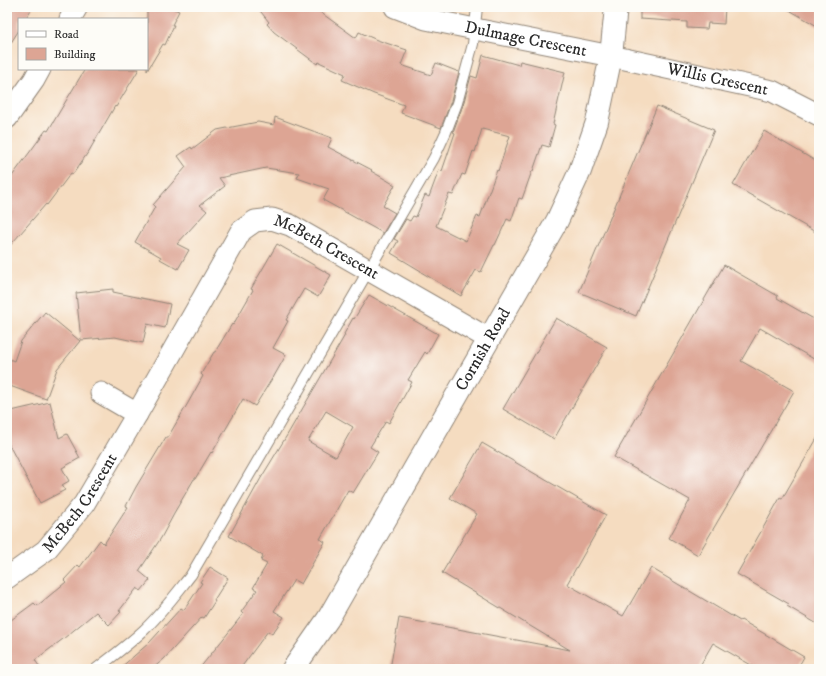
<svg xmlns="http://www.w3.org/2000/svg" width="826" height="676" viewBox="0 0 826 676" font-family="'IM FELL DW Pica',serif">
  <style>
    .building { fill: #dda594; fill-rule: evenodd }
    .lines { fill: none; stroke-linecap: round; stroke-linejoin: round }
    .lane-casing { stroke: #908476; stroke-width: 12 }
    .street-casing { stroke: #908476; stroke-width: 23 }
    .secondary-casing { stroke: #908476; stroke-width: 24 }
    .lane { stroke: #fff; stroke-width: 10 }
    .street { stroke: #fff; stroke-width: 21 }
    .secondary { stroke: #fff; stroke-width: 22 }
    .labels { text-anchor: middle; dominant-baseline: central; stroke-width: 4; stroke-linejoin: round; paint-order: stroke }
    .street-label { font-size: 17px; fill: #2b2b2b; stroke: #fdfcf7 }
  </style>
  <rect width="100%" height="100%" fill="#fdfcf7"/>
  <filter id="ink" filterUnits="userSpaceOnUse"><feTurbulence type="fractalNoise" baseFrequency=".025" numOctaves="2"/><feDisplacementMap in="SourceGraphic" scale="8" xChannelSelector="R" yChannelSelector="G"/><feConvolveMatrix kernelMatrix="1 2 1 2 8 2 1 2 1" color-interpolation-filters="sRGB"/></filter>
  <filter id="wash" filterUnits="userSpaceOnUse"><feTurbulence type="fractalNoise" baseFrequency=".012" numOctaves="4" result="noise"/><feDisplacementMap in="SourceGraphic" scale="16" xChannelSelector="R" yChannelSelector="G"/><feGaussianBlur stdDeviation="0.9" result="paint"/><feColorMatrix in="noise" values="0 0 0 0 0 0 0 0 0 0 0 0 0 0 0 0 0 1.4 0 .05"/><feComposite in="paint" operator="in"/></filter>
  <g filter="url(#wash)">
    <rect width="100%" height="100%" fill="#f5dcc0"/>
    <g id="blocks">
      <!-- building -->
      <g class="building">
        <path d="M7,7H33L25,19H19V30L7,49Z"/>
        <path d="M147,7H169L179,11L172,25H174L165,45L163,44L147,71Z"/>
        <path d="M257,7H313L356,38L359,32L377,40L407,50L401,65L431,75L436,63L459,72L451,101L441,128L401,113L404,105L374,94L342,80L345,74L319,62L317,64L274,32L267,24L269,22Z"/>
        <path d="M640,7H725L724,24L708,23L707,29L687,28V22L640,19Z"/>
        <path d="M784,7H819V27Z"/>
        <path d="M483,55L519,65L520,61L565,72L553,124L555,125L549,147L542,145L533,171H532L522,199L519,198L511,221L507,219L495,245H494L481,272L476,270L461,296L421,272V271L391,253L398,241L394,239L406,219L410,221L413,216L416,217L425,195L429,197L439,170L442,171L455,133L453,132L463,105L471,76L477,78ZM482,129L510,136L498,171L497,170L480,217L477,216L466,241L436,226L449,194L453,195L462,174L465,175L473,151L475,152Z"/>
        <path d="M85,69H139L116,107L115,106L89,151L73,174L71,173L47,205L46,204L7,249V183L46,130L48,131Z"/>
        <path d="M657,106L714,130L636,316L579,292Z"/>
        <path d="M275,117L332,138L328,147L372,170L371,171L395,185L383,206L395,213L383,233L323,200L329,189L297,178L299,173L266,168L219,178L225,186L200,205L207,211L177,244L189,250L178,269L160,259L161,257L135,242L155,207L153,205L186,167L178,156L191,147L192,149L217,130L258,122L274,125Z"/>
        <path d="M764,131L819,163V234L733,185Z"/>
        <path d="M277,244L331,275L318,297L304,289L286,320L288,321L273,348L286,355L273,378V377L255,406L243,399L212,453L211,452L195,479H194L174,513V514L161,538L139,571L150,580L141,591L137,588L119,611L121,612L109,625L96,612L63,639L35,660L41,669H11L7,664V623L34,603L37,606L66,582L64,580L78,565L80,567L100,540L104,544L128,507L126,506L136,487L166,437H168L188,403L203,376L201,374L214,352H215L232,324L233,325L253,290L251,289Z"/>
        <path d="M724,265L778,296L777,298L819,322V362L760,328L741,361L794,391L698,555L669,538L690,500L614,457Z"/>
        <path d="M113,289V292L170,304L165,328L147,324L143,343L115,337L81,340L76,293Z"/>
        <path d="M369,295L438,334L427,354L425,352L408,380L412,382L389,423L386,421L370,447L378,452L353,493L348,490L320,539L325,542L314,561L301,584L294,580L274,611L284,617L272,634L268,631L240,669H199L228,633L243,614L241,612L257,590L253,588L267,564L261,561L263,556L229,536L261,478L289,432L345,335L344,334L353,318L354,319ZM326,411L353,427L336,457L308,441Z"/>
        <path d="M45,312L80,341L57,369L46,399L7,385V358L14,361L21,341Z"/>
        <path d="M556,318L607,347L554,439L503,409Z"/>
        <path d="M50,402L59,438L67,434L80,458L62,468L69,481L62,485L65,490L40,503L9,445L7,438V412Z"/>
        <path d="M819,435V625L787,606L789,604L737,574L780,498L782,499Z"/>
        <path d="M482,443L606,515L567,584L623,616L651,568L740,621L741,620L804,657L797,669H758L713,643L698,669H390L399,618L570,650L442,573L477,514L450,498Z"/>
        <path d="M210,567L228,578L214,600L215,601L204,618L202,617L164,659L152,669H119L149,643L181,608L184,610L202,583L200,582Z"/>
      </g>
    </g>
  </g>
  <g filter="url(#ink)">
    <use href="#blocks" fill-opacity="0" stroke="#908476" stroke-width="1"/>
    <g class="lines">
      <!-- lane casing -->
      <g class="lane-casing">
        <path id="lane" d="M96,669C112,657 129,644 144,630C162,613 176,594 191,575L434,158L446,132L457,103L473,44L477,7"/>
      </g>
      <!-- street casing -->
      <g class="street-casing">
        <g id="street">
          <path id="s1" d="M395,7L426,19L475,29L611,56L772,91L819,115"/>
          <path d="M70,19L77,7"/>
          <path d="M7,118L34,80L40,69"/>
          <path d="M101,393L137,414"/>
          <path id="s2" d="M7,578L46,550L84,504L137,414L241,231L255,221L272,219L290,225L489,339"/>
        </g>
      </g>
      <!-- secondary casing -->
      <g class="secondary-casing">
        <g id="secondary">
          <path id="s3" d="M293,669L328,619L557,221L580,171L597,122L611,56L616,7"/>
        </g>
      </g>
      <!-- lane -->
      <use href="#lane" class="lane"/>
      <!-- street -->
      <use href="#street" class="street"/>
      <!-- secondary -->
      <use href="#secondary" class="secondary"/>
    </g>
  </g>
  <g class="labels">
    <!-- street labels -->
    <g class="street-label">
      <text stroke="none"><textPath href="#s1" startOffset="135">Dulmage Crescent</textPath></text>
      <text stroke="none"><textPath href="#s1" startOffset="331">Willis Crescent</textPath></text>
      <text stroke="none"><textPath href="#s2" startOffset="518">McBeth Crescent</textPath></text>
      <text stroke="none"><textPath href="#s3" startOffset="372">Cornish Road</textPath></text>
      <text stroke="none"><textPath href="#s2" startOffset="106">McBeth Crescent</textPath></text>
    </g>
  </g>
  <!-- margin -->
  <rect width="826" height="676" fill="none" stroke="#fdfcf7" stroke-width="24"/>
  <!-- legend -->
  <rect x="18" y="18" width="130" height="52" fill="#fdfcf7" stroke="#a9a8a5"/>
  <rect x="26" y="31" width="20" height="6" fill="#ffffff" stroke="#a9a8a5"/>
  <text x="54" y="38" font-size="12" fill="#2b2b2b">Road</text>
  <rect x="26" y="48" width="20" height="12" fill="#dda594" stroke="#a9a8a5"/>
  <text x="54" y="58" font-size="12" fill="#2b2b2b">Building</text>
</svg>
